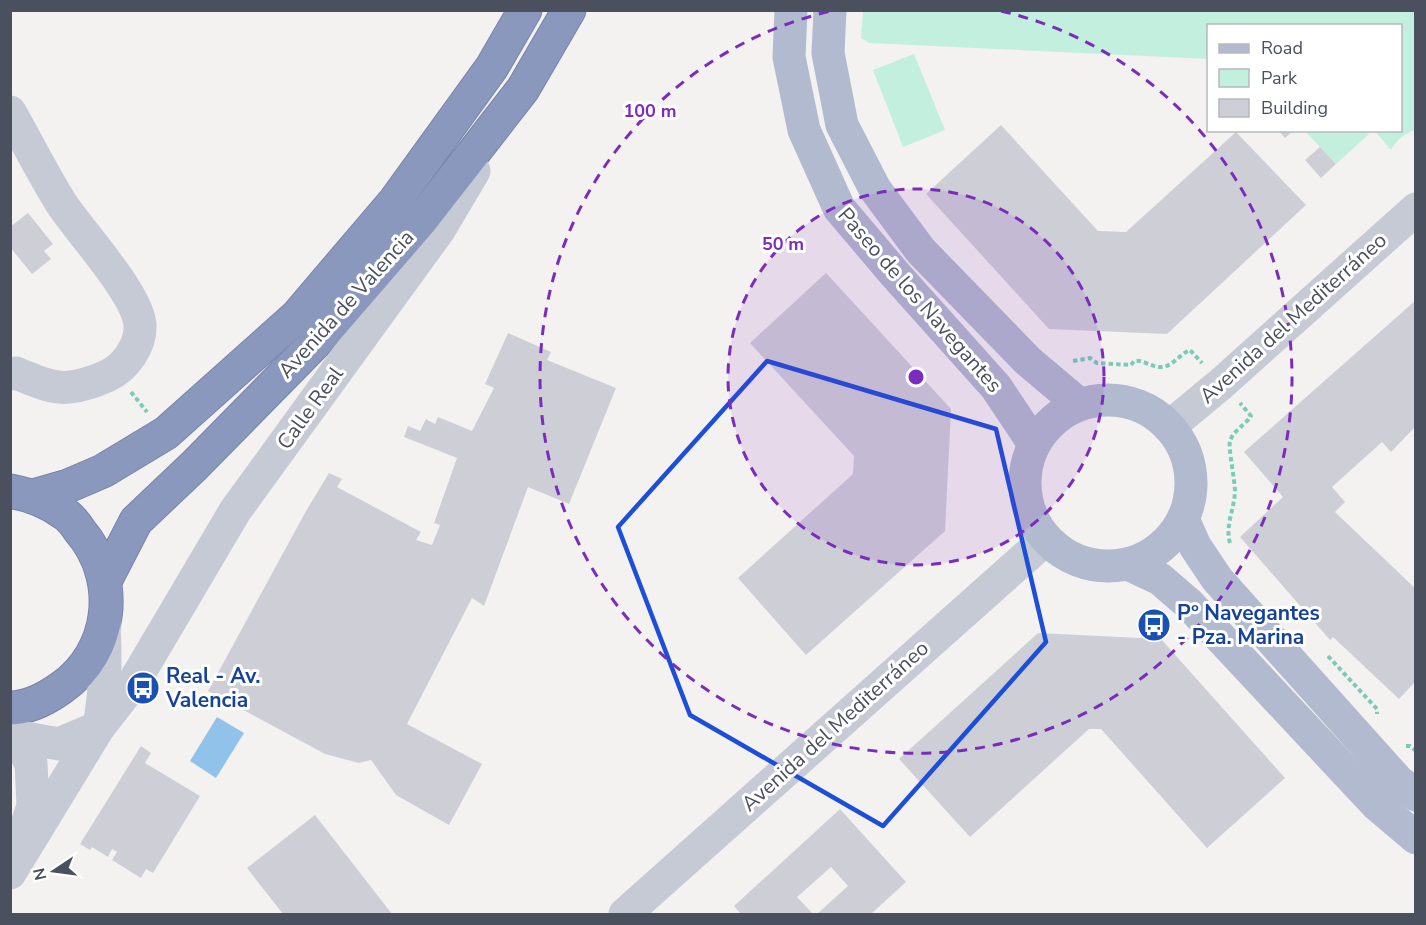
<svg xmlns="http://www.w3.org/2000/svg" width="1426" height="925" viewBox="0 0 1426 925" font-family="'Nunito Sans',sans-serif">
  <style>
    .green { fill: #c2efde }
    .water { fill: #91c2ea }
    .building { fill: #cecfd6 }
    .lines { fill: none; stroke-linecap: round; stroke-linejoin: round }
    .highway-casing { stroke: #7683aa; stroke-width: 35 }
    .path { stroke: #7bccb7; stroke-width: 4; stroke-dasharray: 4.5 3; stroke-linecap: butt }
    .minor { stroke: #c6cad5; stroke-width: 33 }
    .major { stroke: #b2bacf; stroke-width: 33 }
    .highway { stroke: #8b98be; stroke-width: 33 }
    .marked { fill: none; stroke: #1d4ed8; stroke-width: 4.5; stroke-linejoin: round }
    .ring { fill: none; stroke: #7b2cbf; stroke-width: 3; stroke-dasharray: 10 8 }
    .labels { text-anchor: middle; dominant-baseline: central; stroke-width: 6; stroke-linejoin: round; paint-order: stroke }
    .street-label { font-size: 21px; fill: #4a505e; stroke: #fff }
    .transit-label { font-size: 21px; font-weight: bold; fill: #164399; stroke: #fff; text-anchor: start }
    .centre { fill: #7b2cbf; stroke: #fff; stroke-width: 3 }
    .ring-label { font-size: 18px; text-anchor: middle; font-weight: bold; fill: #7b2cbf; stroke: #fff; stroke-width: 6; stroke-linejoin: round; paint-order: stroke }
  </style>
  <rect width="100%" height="100%" fill="#f4f2f1"/>
  <!-- green -->
  <g class="green">
    <path d="M863,11H1415V130C1404,134 1397,139 1391,150L1375,131L1400,130V26H1208V59L869,43L861,38Z"/>
    <path d="M914,54L945,130L903,147L873,70Z"/>
    <path d="M1305,131H1365L1369,134L1336,164Z"/>
  </g>
  <!-- water -->
  <path class="water" d="M217,717L244,733L216,778L190,761Z"/>
  <!-- building -->
  <g class="building">
    <path d="M1001,125L1098,231L1126,232L1236,132L1306,205L1167,334L1049,329L926,194Z"/>
    <path d="M1278,130H1294L1285,138Z"/>
    <path d="M1320,147L1336,164L1321,178L1305,160Z"/>
    <path d="M28,213L53,244L44,251L51,259L32,274L10,247V227Z"/>
    <path d="M826,273L951,409L945,531L806,655L738,578L853,474L854,456L750,343Z"/>
    <path d="M1416,300V426L1391,452L1382,442L1332,487L1345,502L1335,512L1416,589V681L1399,699L1333,637L1330,640L1240,537L1283,497L1244,452Z"/>
    <path d="M508,333L551,352L547,360L616,388L569,504L528,487L484,606L472,598L407,724L482,764L449,825L396,795L371,760L359,763L325,754L208,691L306,511L329,473L342,479L337,487L421,532L416,540L432,545L440,525L434,523L457,458L404,437L408,426L420,431L426,419L435,424L438,417L472,431L494,388L485,384Z"/>
    <path d="M1038,633L1161,639L1285,778L1207,848L1101,729H1089L970,837L899,759Z"/>
    <path d="M141,746L151,753L145,763L200,796L153,873L146,869L141,878L112,860L117,852L112,849L108,857L92,847L90,850L80,844Z"/>
    <path d="M840,809L906,882L871,914H817L848,886L831,867L797,897L813,914H741L734,906Z"/>
    <path d="M315,815L392,914H283L247,868Z"/>
  </g>
  <g class="lines">
    <!-- highway casing -->
    <g class="highway-casing">
      <g id="highway">
        <path d="M10,491C31,495 48,501 65,514C71,518 76,525 80,531C121,579 113,652 61,688C47,698 28,708 10,708"/>
        <path d="M33,496L68,486L103,471L166,433L297,316L395,201L492,67L525,10"/>
        <path d="M105,581L136,521L194,466L315,343L422,219L523,89L569,10"/>
      </g>
    </g>
    <!-- path -->
    <g class="path">
      <path d="M1073,361L1090,358L1097,363L1131,365L1134,361C1143,359 1152,368 1162,367C1173,366 1180,354 1190,350L1202,363"/>
      <path d="M131,392L147,412"/>
      <path d="M1230,543C1225,526 1234,510 1235,492C1235,480 1228,448 1230,441C1233,431 1245,425 1251,416L1240,403"/>
      <path d="M1328,656L1377,709V714"/>
      <path d="M1406,746H1410L1416,751"/>
    </g>
    <!-- minor -->
    <g class="minor">
      <path d="M10,112C27,142 43,174 61,203C80,232 138,294 140,325C141,346 125,368 107,376C66,394 55,389 16,373L10,374"/>
      <path d="M1169,427L1222,383L1416,209"/>
      <path d="M99,725C106,691 106,659 104,624"/>
      <path d="M10,732L15,736L31,763L33,806L23,836"/>
      <path d="M15,736L59,744L99,727"/>
      <path d="M10,873L99,727L134,682L235,511L439,230L474,171"/>
      <path d="M625,914L1046,539"/>
    </g>
    <!-- major -->
    <g class="major">
      <path d="M791,10L789,57L804,130L839,208L894,273L996,387L1034,444"/>
      <path d="M830,10L828,53L842,125L875,189L921,251L1028,361L1079,404"/>
      <circle cx="1108" cy="483" r="83"/>
      <path d="M1183,519L1195,546L1217,579L1398,781L1416,795"/>
      <path d="M1128,564L1160,579L1189,604L1377,805L1416,838"/>
    </g>
    <!-- highway -->
    <use href="#highway" class="highway"/>
  </g>
  <!-- marked area -->
  <path class="marked" d="M767,361L996,429L1046,642L883,826L690,715L618,527Z"/>
  <!-- distance rings -->
  <circle cx="916" cy="377" r="188" fill="#7b2cbf" fill-opacity=".12"/>
  <g class="ring">
    <circle cx="916" cy="377" r="188"/>
    <path d="M1001 11A376 376 0 1 1 831 11"/>
  </g>
  <!-- icons -->
  <defs>
    <g id="bus-disc" transform="scale(1.725)"><circle r="9.5" fill="#1a4fb4" stroke="#fff"/><path d="M-5-6H5V4H4V6H2V4H-2V6H-4V4H-5ZM-3.5-4V0h7V-4ZM-3.5 1.2v1.5H-2V1.2ZM2 1.2v1.5H3.5V1.2Z" fill="#fff"/></g>
  </defs>
  <g fill-rule="evenodd">
    <use href="#bus-disc" x="1154" y="625"/>
    <use href="#bus-disc" x="143" y="688"/>
  </g>
  <g class="labels">
    <!-- street labels -->
    <g class="street-label">
      <text transform="translate(920 300) rotate(49)">Paseo de los Navegantes</text>
      <text transform="translate(346 304) rotate(-48)">Avenida de Valencia</text>
      <text transform="translate(1293 318) rotate(-42)">Avenida del Mediterráneo</text>
      <text transform="translate(310 408) rotate(-54)">Calle Real</text>
      <text transform="translate(835 726) rotate(-42)">Avenida del Mediterráneo</text>
    </g>
    <!-- transit labels -->
    <g class="transit-label">
      <text x="1177" y="613">Pº Navegantes<tspan x="1177" dy="24">- Pza. Marina</tspan></text>
      <text x="166" y="676">Real - Av.<tspan x="166" dy="24">Valencia</tspan></text>
    </g>
  </g>
  <circle cx="916" cy="377" r="9" class="centre"/>
  <g class="ring-label">
    <text x="650" y="117">100 m</text>
    <text x="783" y="250">50 m</text>
  </g>
  <!-- border -->
  <rect width="1426" height="925" fill="none" stroke="#4a505e" stroke-width="24"/>
  <!-- legend -->
  <rect x="1207" y="24" width="195" height="108" fill="#ffffff" stroke="#b7b9bf" stroke-width="1.5"/>
  <rect x="1219" y="44" width="30" height="9" fill="#b2bacf" stroke="#b7b9bf" stroke-width="1.5"/>
  <text x="1261" y="54" font-size="18" fill="#4a505e">Road</text>
  <rect x="1219" y="69" width="30" height="18" fill="#c2efde" stroke="#b7b9bf" stroke-width="1.5"/>
  <text x="1261" y="84" font-size="18" fill="#4a505e">Park</text>
  <rect x="1219" y="99" width="30" height="18" fill="#cecfd6" stroke="#b7b9bf" stroke-width="1.5"/>
  <text x="1261" y="114" font-size="18" fill="#4a505e">Building</text>
  <!-- north arrow -->
  <g transform="translate(54 871) rotate(257)" stroke="#ffffff" stroke-width="4.5" paint-order="stroke">
  <path d="M0-4.5L10 22L0 15L-10 22Z" fill="#4a505e"/>
  <text y="-9" font-size="16" font-weight="bold" text-anchor="middle" fill="#4a505e">N</text>
  </g>
</svg>
